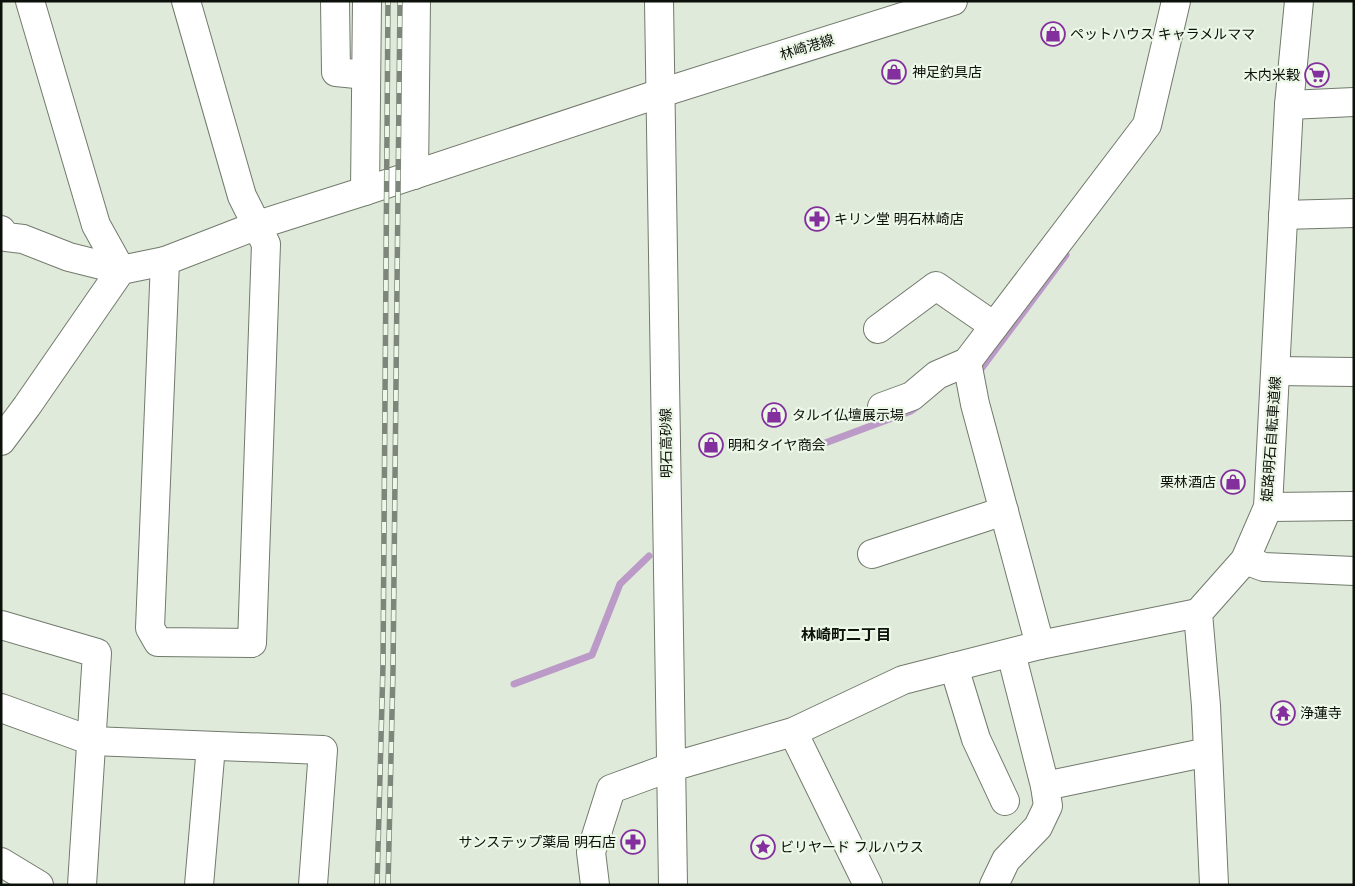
<svg xmlns="http://www.w3.org/2000/svg" width="1355" height="886" viewBox="0 0 1355 886" font-family="'DM Sans','Noto Sans JP',sans-serif">
  <style>
    .lines { fill: none; stroke-linecap: round; stroke-linejoin: round }
    .stream { stroke: #bb9ac7; stroke-width: 7 }
    .minor-casing { stroke: #717a6c; stroke-width: 30 }
    .major-casing { stroke: #717a6c; stroke-width: 30 }
    .minor { stroke: #fff; stroke-width: 28 }
    .major { stroke: #fff; stroke-width: 28 }
    .rail-casing { stroke: #7e857a; stroke-width: 5.5 }
    .rail { stroke: #edf7e7; stroke-width: 4; stroke-dasharray: 11; stroke-linecap: butt }
    .labels { text-anchor: middle; dominant-baseline: central; stroke-width: 4.5; stroke-linejoin: round; paint-order: stroke }
    .poi-label { font-size: 14px; fill: #0c100a; stroke: #edf7e7; text-anchor: start }
    .street-label { font-size: 14px; fill: #0c100a; stroke: #edf7e7 }
    .neighbourhood-label { font-size: 15px; font-weight: bold; fill: #0c100a; stroke: #edf7e7 }
  </style>
  <rect width="100%" height="100%" fill="#e0eada"/>
  <g class="lines">
    <!-- stream -->
    <g class="stream">
      <path d="M974,372L981,369L1066,255"/>
      <path d="M817,446L911,411L918,406"/>
      <path d="M514,684L592,655L620,584L649,556"/>
    </g>
    <!-- minor casing -->
    <g class="minor-casing">
      <g id="minor">
        <path d="M30,1L96,225L121,270"/>
        <path d="M335,1L336,72L366,75"/>
        <path d="M1289,105L1354,102"/>
        <path d="M414,175L416,1"/>
        <path d="M365,191L367,1"/>
        <path d="M1283,215L1354,213"/>
        <path d="M1,230L6,237L23,239L69,257L121,270L165,261L258,225L365,191L661,93"/>
        <path d="M165,261L150,628L158,642L252,643L266,244L242,196L186,1"/>
        <path d="M878,329L936,286L994,326"/>
        <path d="M967,362L975,404L1040,645"/>
        <path d="M1276,371L1354,372"/>
        <path d="M882,407L912,396L937,375L967,362L1147,125L1176,1"/>
        <path d="M1,441L27,406L121,270"/>
        <path d="M1268,507L1354,506"/>
        <path d="M872,554L1004,511"/>
        <path d="M1245,560L1264,567L1354,571"/>
        <path d="M1,625L97,653L82,885"/>
        <path d="M954,667L976,739L1005,801"/>
        <path d="M1,708L92,741L323,750L313,885"/>
        <path d="M793,732L868,885"/>
        <path d="M1045,786L1208,752"/>
        <path d="M1,862L39,885"/>
        <path d="M199,885L211,746"/>
        <path d="M595,885L591,852L611,789L671,767L793,732L903,680L1040,645L1198,613"/>
        <path d="M994,885L1006,860L1038,827L1048,806L1045,786L1011,653"/>
      </g>
    </g>
    <!-- major casing -->
    <g class="major-casing">
      <g id="major">
        <path d="M659,1L673,885"/>
        <path d="M661,93L953,1"/>
        <path d="M1214,885L1206,706L1198,613L1245,560L1268,507L1289,105L1299,1"/>
      </g>
    </g>
    <!-- minor -->
    <use href="#minor" class="minor"/>
    <!-- major -->
    <use href="#major" class="major"/>
    <!-- rail casing -->
    <g class="rail-casing">
      <g id="rail">
        <path d="M377,885L383,665L388,1"/>
        <path d="M388,885L393,671L400,1"/>
      </g>
    </g>
    <!-- rail -->
    <use href="#rail" class="rail"/>
  </g>
  <!-- icons -->
  <defs>
    <g id="shop-ring" transform="scale(1.25)"><circle r="9.5" fill="#edf7e7" stroke="#832f9e" stroke-width="1.5"/><path d="M-5-2.5h2.3a2.7 3.5 0 0 1 5.4 0H5L5.5 6h-11ZM-1.5-2.5h3a1.5 2.3 0 0 0-3 0Z" fill="#832f9e"/></g>
    <g id="supermarket-ring" transform="scale(1.25)"><circle r="9.5" fill="#edf7e7" stroke="#832f9e" stroke-width="1.5"/><path d="M-6-5.5h2.5l.6 2H6L4.5 2H-2.5L-4.4-4H-6ZM-1.5 3.2a1.3 1.3 0 1 0 .1 0ZM3 3.2a1.3 1.3 0 1 0 .1 0Z" fill="#832f9e"/></g>
    <g id="pharmacy-ring" transform="scale(1.25)"><circle r="9.5" fill="#edf7e7" stroke="#832f9e" stroke-width="1.5"/><path d="M-2-6h4v4h4v4h-4v4h-4v-4h-4v-4h4Z" fill="#832f9e"/></g>
    <g id="temple-ring" transform="scale(1.25)"><circle r="9.5" fill="#edf7e7" stroke="#832f9e" stroke-width="1.5"/><path d="M0-6L5-2H3V0L6.5 2.5H4V6H1.5V3h-3V6H-4V2.5H-6.5L-3 0V-2H-5Z" fill="#832f9e"/></g>
    <g id="sight-ring" transform="scale(1.25)"><circle r="9.5" fill="#edf7e7" stroke="#832f9e" stroke-width="1.5"/><path d="M0-6L1.8-2.2L6-1.7L2.9 1.2L3.7 5.4L0 3.3L-3.7 5.4L-2.9 1.2L-6-1.7L-1.8-2.2Z" fill="#832f9e"/></g>
  </defs>
  <g fill-rule="evenodd">
    <use href="#shop-ring" x="1053" y="34"/>
    <use href="#shop-ring" x="894" y="72"/>
    <use href="#supermarket-ring" x="1317" y="75"/>
    <use href="#pharmacy-ring" x="817" y="219"/>
    <use href="#shop-ring" x="774" y="415"/>
    <use href="#shop-ring" x="711" y="445"/>
    <use href="#shop-ring" x="1233" y="482"/>
    <use href="#temple-ring" x="1283" y="713"/>
    <use href="#pharmacy-ring" x="633" y="842"/>
    <use href="#sight-ring" x="763" y="847"/>
  </g>
  <g class="labels">
    <!-- poi labels -->
    <g class="poi-label">
      <text x="1070" y="34">ペットハウス キャラメルママ</text>
      <text x="912" y="72">神足釣具店</text>
      <text x="1300" y="75" text-anchor="end">木内米穀</text>
      <text x="834" y="219">キリン堂 明石林崎店</text>
      <text x="792" y="415">タルイ仏壇展示場</text>
      <text x="728" y="445">明和タイヤ商会</text>
      <text x="1216" y="482" text-anchor="end">栗林酒店</text>
      <text x="1300" y="713">浄蓮寺</text>
      <text x="616" y="842" text-anchor="end">サンステップ薬局 明石店</text>
      <text x="780" y="847">ビリヤード フルハウス</text>
    </g>
    <!-- street labels -->
    <g class="street-label">
      <text transform="translate(807 47) rotate(-17)">林崎港線</text>
      <text transform="translate(1271 439) rotate(-86)">姫路明石自転車道線</text>
      <text transform="translate(666 443) rotate(-91)">明石高砂線</text>
    </g>
    <!-- neighbourhood labels -->
    <g class="neighbourhood-label">
      <text x="846" y="635">林崎町二丁目</text>
    </g>
  </g>
  <!-- border -->
  <rect width="1355" height="886" fill="none" stroke="#0c100a" stroke-width="5"/>
</svg>
